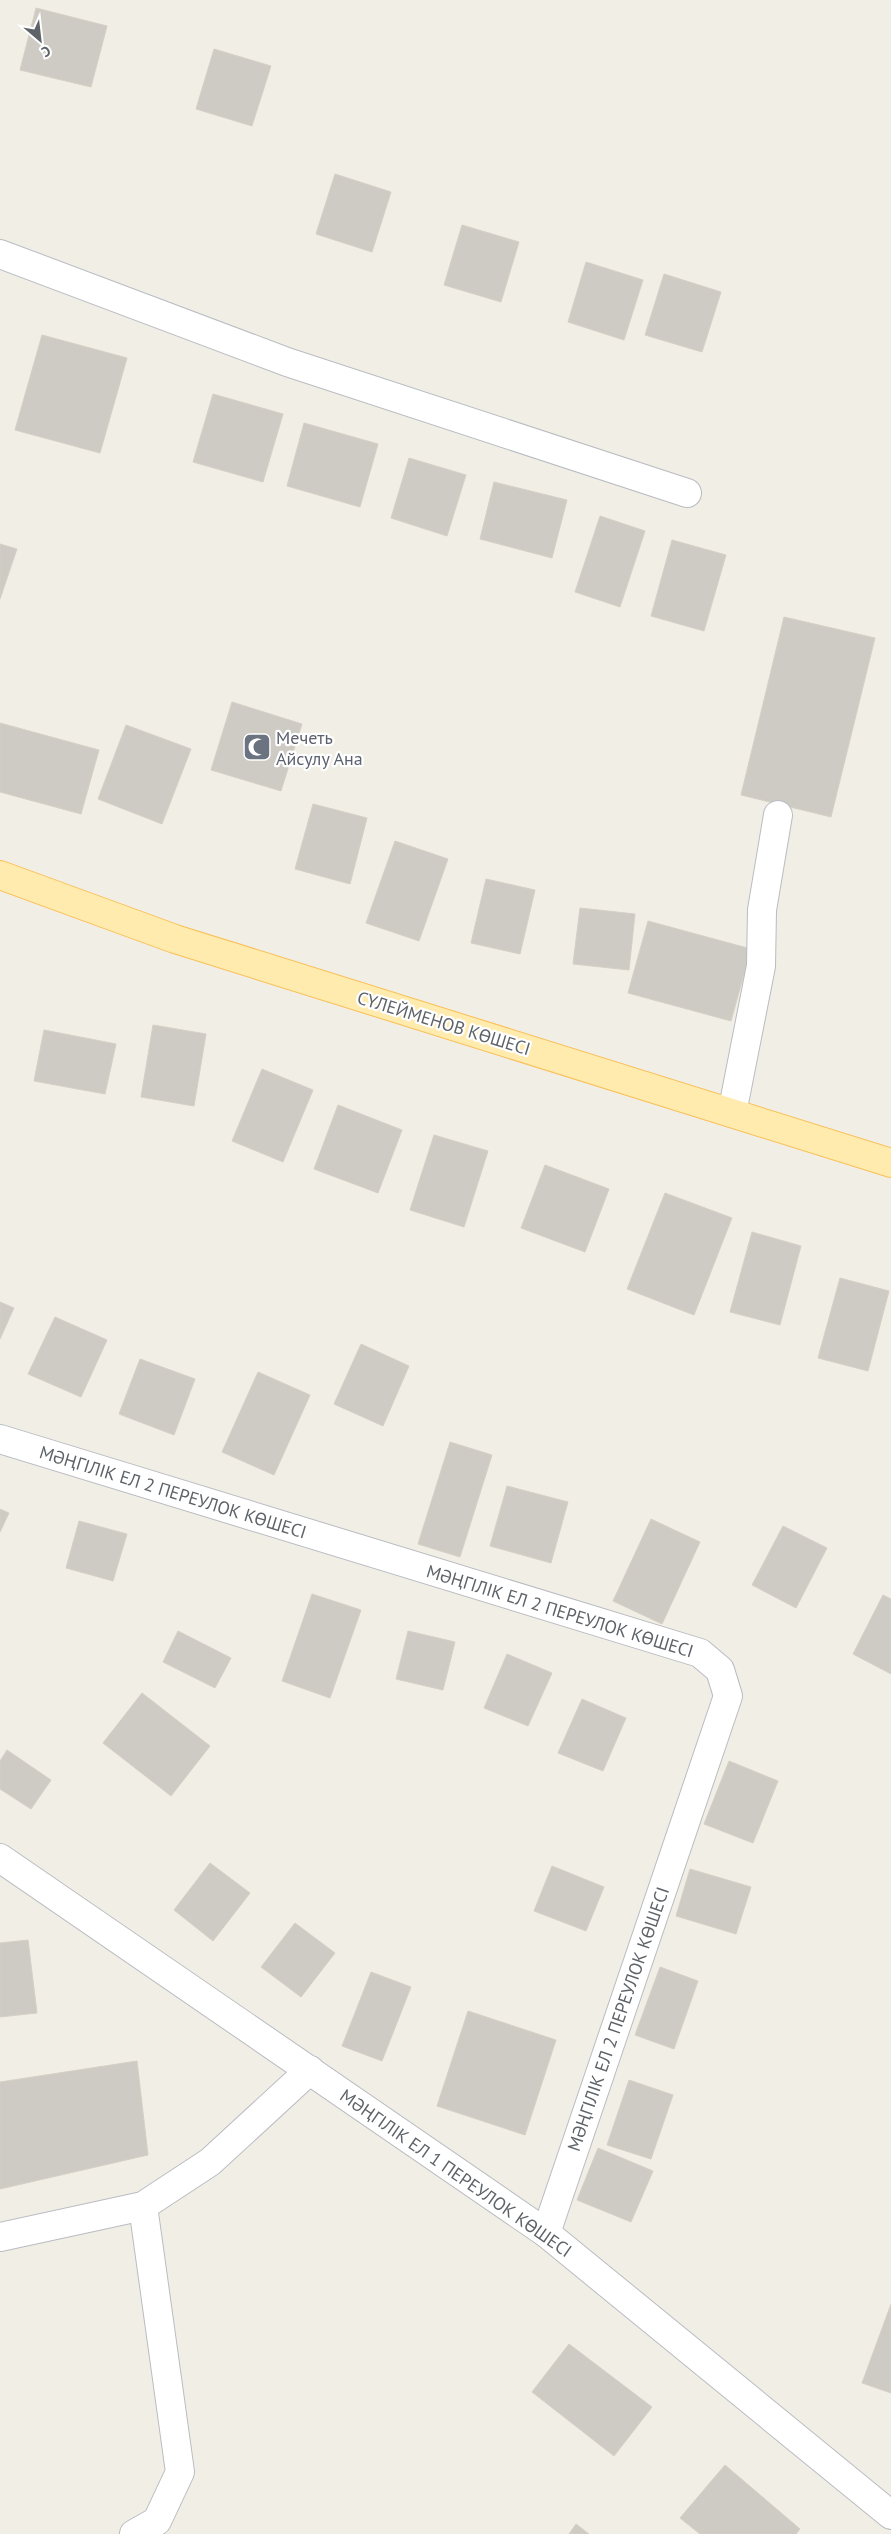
<svg xmlns="http://www.w3.org/2000/svg" width="891" height="2534" viewBox="0 0 891 2534" font-family="'PT Sans',sans-serif">
  <style>
    .building { fill: #cecbc5; stroke: #d6cfc4 }
    .lines { fill: none; stroke-linecap: round; stroke-linejoin: round }
    .minor-casing { stroke: #b9bcc1; stroke-width: 30 }
    .major-casing { stroke: #fabf56; stroke-width: 30 }
    .minor { stroke: #fff; stroke-width: 28 }
    .major { stroke: #ffebad; stroke-width: 28 }
    .labels { text-anchor: middle; dominant-baseline: central; stroke-width: 4.5; stroke-linejoin: round; paint-order: stroke }
    .worship-label { font-size: 18px; fill: #5b616d; stroke: #fff; text-anchor: start }
    .street-label { font-size: 18px; fill: #5e6368; stroke: #fff }
  </style>
  <rect width="100%" height="100%" fill="#f1eee6"/>
  <!-- building -->
  <g class="building">
    <path d="M36,8L107,26L91,87L20,70Z"/>
    <path d="M214,49L271,66L252,126L196,109Z"/>
    <path d="M335,174L391,192L372,252L316,234Z"/>
    <path d="M462,225L519,242L501,302L444,285Z"/>
    <path d="M586,262L643,280L624,340L568,322Z"/>
    <path d="M664,274L721,292L702,352L645,335Z"/>
    <path d="M42,335L127,358L100,453L15,430Z"/>
    <path d="M213,394L283,414L263,482L193,462Z"/>
    <path d="M304,423L378,444L360,507L287,486Z"/>
    <path d="M409,458L466,475L447,536L391,518Z"/>
    <path d="M494,482L567,500L552,558L480,539Z"/>
    <path d="M600,516L645,531L620,607L575,592Z"/>
    <path d="M672,540L726,555L704,631L651,616Z"/>
    <path d="M0,544L17,549L0,599Z"/>
    <path d="M784,617L875,638L831,817L741,795Z"/>
    <path d="M232,702L302,724L281,791L211,770Z"/>
    <path d="M0,723L99,750L81,814L0,792Z"/>
    <path d="M126,725L191,749L162,824L98,799Z"/>
    <path d="M313,804L367,818L350,884L295,869Z"/>
    <path d="M395,841L448,859L419,941L366,923Z"/>
    <path d="M486,879L535,890L520,954L471,943Z"/>
    <path d="M580,908L635,914L629,970L573,964Z"/>
    <path d="M648,921L751,949L731,1021L628,993Z"/>
    <path d="M153,1025L206,1034L194,1106L141,1097Z"/>
    <path d="M44,1030L116,1044L105,1094L34,1081Z"/>
    <path d="M262,1069L313,1090L283,1162L232,1141Z"/>
    <path d="M338,1105L402,1130L378,1193L314,1169Z"/>
    <path d="M434,1135L488,1151L464,1227L410,1210Z"/>
    <path d="M545,1165L609,1189L585,1252L521,1228Z"/>
    <path d="M665,1193L732,1218L694,1315L627,1289Z"/>
    <path d="M752,1232L801,1246L780,1325L730,1312Z"/>
    <path d="M840,1278L889,1291L868,1371L818,1358Z"/>
    <path d="M0,1302L14,1308L0,1339Z"/>
    <path d="M55,1317L107,1340L81,1397L28,1374Z"/>
    <path d="M361,1344L409,1366L383,1426L334,1404Z"/>
    <path d="M140,1359L195,1379L174,1435L119,1414Z"/>
    <path d="M258,1372L310,1395L274,1475L222,1452Z"/>
    <path d="M450,1442L492,1455L460,1557L418,1544Z"/>
    <path d="M507,1486L568,1502L551,1563L490,1546Z"/>
    <path d="M0,1509L9,1513L0,1532Z"/>
    <path d="M651,1519L700,1542L662,1624L613,1601Z"/>
    <path d="M79,1521L127,1534L113,1581L66,1568Z"/>
    <path d="M783,1526L827,1548L796,1608L752,1585Z"/>
    <path d="M312,1594L361,1610L330,1698L282,1681Z"/>
    <path d="M883,1595L891,1599V1674L853,1654Z"/>
    <path d="M178,1631L231,1658L215,1688L163,1662Z"/>
    <path d="M408,1631L455,1642L443,1690L396,1679Z"/>
    <path d="M507,1654L552,1673L528,1726L484,1708Z"/>
    <path d="M142,1693L210,1746L171,1796L103,1743Z"/>
    <path d="M582,1699L626,1718L603,1771L558,1753Z"/>
    <path d="M7,1750L51,1780L31,1809L0,1789V1761Z"/>
    <path d="M729,1761L778,1781L753,1843L704,1824Z"/>
    <path d="M210,1863L250,1893L213,1941L174,1910Z"/>
    <path d="M552,1866L604,1887L586,1931L534,1911Z"/>
    <path d="M690,1869L751,1887L736,1934L676,1916Z"/>
    <path d="M295,1923L335,1953L301,1997L261,1967Z"/>
    <path d="M28,1940L37,2013L0,2017V1943Z"/>
    <path d="M660,1967L698,1981L674,2049L635,2035Z"/>
    <path d="M371,1972L411,1987L382,2061L342,2046Z"/>
    <path d="M468,2011L556,2040L525,2135L437,2106Z"/>
    <path d="M137,2061L148,2155L0,2189V2082Z"/>
    <path d="M629,2080L673,2095L651,2159L607,2145Z"/>
    <path d="M598,2148L653,2171L631,2222L577,2200Z"/>
    <path d="M891,2304V2393L862,2383Z"/>
    <path d="M569,2344L652,2407L614,2456L532,2392Z"/>
    <path d="M725,2465L800,2529L796,2534H700L680,2518Z"/>
    <path d="M576,2524L589,2534H569Z"/>
  </g>
  <g class="lines">
    <!-- minor casing -->
    <g class="minor-casing">
      <g id="minor">
        <path d="M0,254L287,362L687,493"/>
        <path d="M732,1113L761,966L762,910L778,815"/>
        <path d="M0,1439L700,1653L720,1670L728,1696L546,2233"/>
        <path d="M0,1858L546,2233L891,2515"/>
        <path d="M0,2237L143,2206L210,2162L310,2070"/>
        <path d="M134,2534L157,2521L180,2472L143,2206"/>
      </g>
    </g>
    <!-- major casing -->
    <g class="major-casing">
      <path id="major" d="M0,875L175,939L891,1163"/>
    </g>
    <!-- minor -->
    <use href="#minor" class="minor"/>
    <!-- major -->
    <use href="#major" class="major"/>
  </g>
  <!-- icons -->
  <defs>
    <g id="mosque-square" transform="scale(1.4375)"><rect x="-9" y="-9" width="18" height="18" rx="4" fill="#6b7280" stroke="#fff"/><path d="M3.5-4.9A6 6 0 1 0 3.5 4.9A5 5 0 1 1 3.5-4.9Z" fill="#fff"/></g>
  </defs>
  <g fill-rule="evenodd">
    <use href="#mosque-square" x="257" y="747"/>
  </g>
  <g class="labels">
    <!-- worship labels -->
    <g class="worship-label">
      <text x="276" y="737">Мечеть<tspan x="276" dy="21">Айсулу Ана</tspan></text>
    </g>
    <!-- street labels -->
    <g class="street-label">
      <text transform="translate(444 1023) rotate(17)">СҮЛЕЙМЕНОВ КӨШЕСІ</text>
      <text transform="translate(173 1492) rotate(17)">МӘҢГІЛІК ЕЛ 2 ПЕРЕУЛОК КӨШЕСІ</text>
      <text transform="translate(560 1611) rotate(17)">МӘҢГІЛІК ЕЛ 2 ПЕРЕУЛОК КӨШЕСІ</text>
      <text transform="translate(618 2019) rotate(-71)">МӘҢГІЛІК ЕЛ 2 ПЕРЕУЛОК КӨШЕСІ</text>
      <text transform="translate(456 2173) rotate(35)">МӘҢГІЛІК ЕЛ 1 ПЕРЕУЛОК КӨШЕСІ</text>
    </g>
  </g>
  <!-- north arrow -->
  <g transform="translate(40 40) rotate(152)" stroke="#ffffff" stroke-width="4" paint-order="stroke">
  <path d="M0-4L9 19L0 12L-9 19Z" fill="#5e6368"/>
  <text y="-8" font-size="14" font-weight="bold" text-anchor="middle" fill="#5e6368">С</text>
  </g>
</svg>
